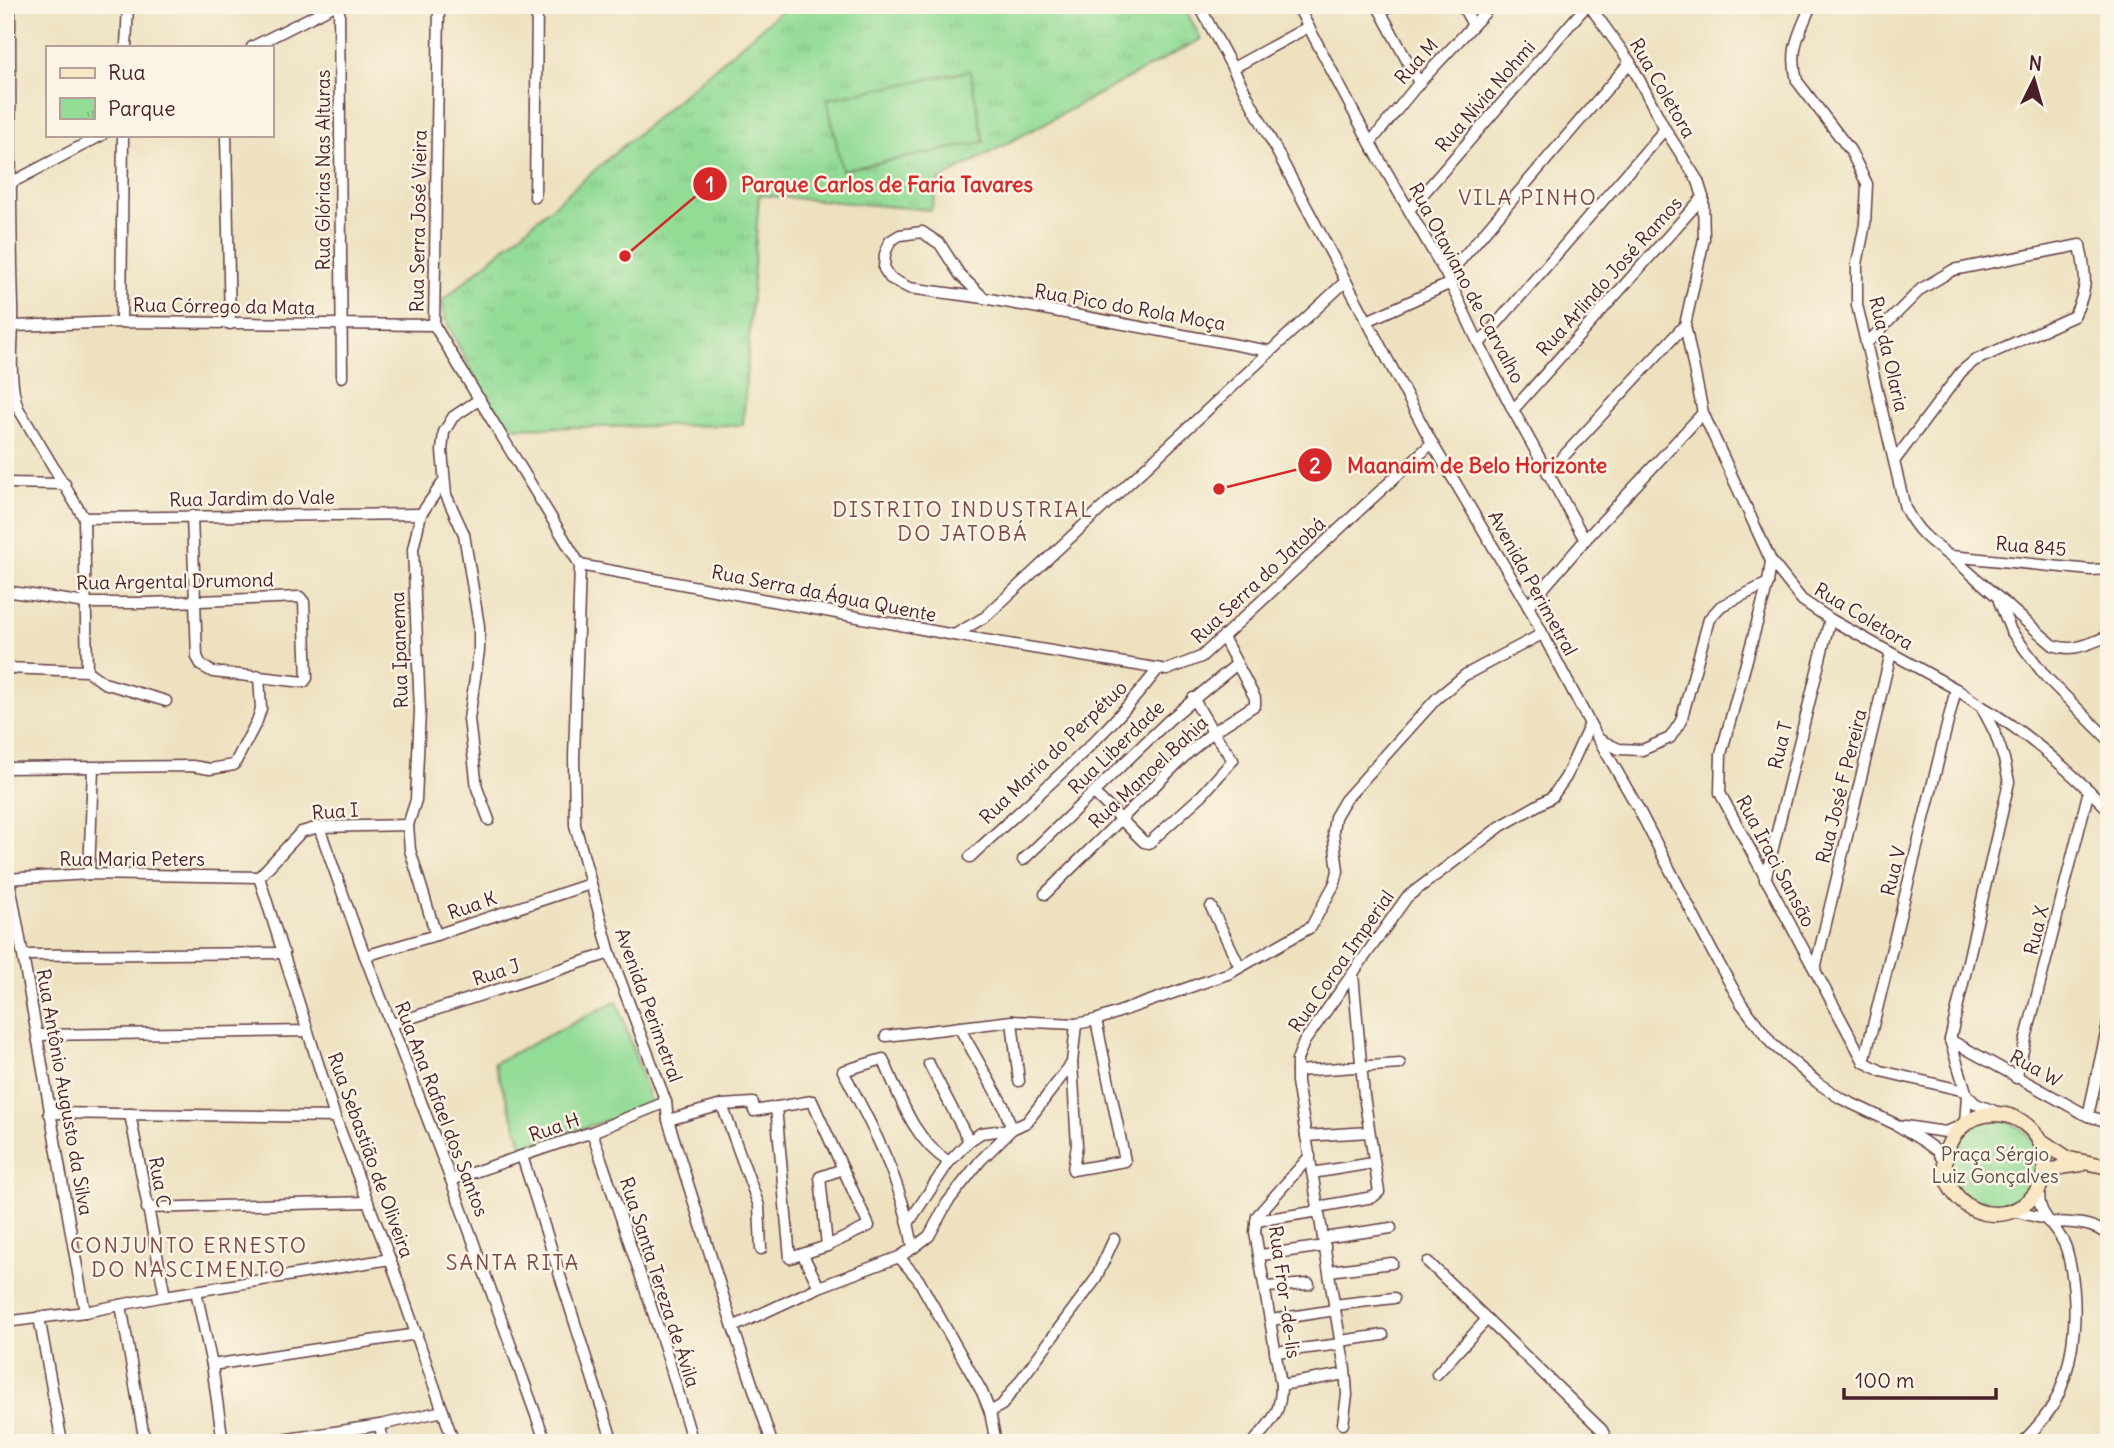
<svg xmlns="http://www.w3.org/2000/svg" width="2114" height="1448" viewBox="0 0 2114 1448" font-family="Delius,sans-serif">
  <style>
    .park { fill: url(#park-tufts); stroke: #6e7e60; stroke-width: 2 }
    .pitch { fill: #93dc96; stroke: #6e7e60; stroke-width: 2 }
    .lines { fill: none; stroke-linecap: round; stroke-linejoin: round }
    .street-casing { stroke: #623c41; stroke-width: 13 }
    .secondary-casing { stroke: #623c41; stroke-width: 17 }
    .street { stroke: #fff; stroke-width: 10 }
    .secondary { stroke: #f9e7c3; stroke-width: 14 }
    .labels { text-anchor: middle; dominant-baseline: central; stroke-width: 5; stroke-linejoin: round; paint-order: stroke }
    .street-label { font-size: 19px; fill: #4a1f2b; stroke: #fcf5e5 }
    .park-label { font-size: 19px; fill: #5c4e46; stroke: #fcf5e5 }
    .neighbourhood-label { font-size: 21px; letter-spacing: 2px; fill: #7e4b4c; stroke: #fcf5e5 }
    .leader { fill: none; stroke: #d62828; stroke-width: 2.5 }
    .callout-dot { fill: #d62828; stroke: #fcf5e5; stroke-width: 2.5 }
    .mark-label { font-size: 21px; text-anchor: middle; font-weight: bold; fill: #fff }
    .callout-label { font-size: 21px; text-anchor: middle; font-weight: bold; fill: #d62828; stroke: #fcf5e5; stroke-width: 5; stroke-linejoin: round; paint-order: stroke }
  </style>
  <defs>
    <pattern id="park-tufts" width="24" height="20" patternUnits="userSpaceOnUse" patternTransform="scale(1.75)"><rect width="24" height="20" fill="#93dc96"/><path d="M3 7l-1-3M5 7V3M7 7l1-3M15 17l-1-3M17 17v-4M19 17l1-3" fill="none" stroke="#80bc81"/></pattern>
  </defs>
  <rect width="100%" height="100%" fill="#fcf5e5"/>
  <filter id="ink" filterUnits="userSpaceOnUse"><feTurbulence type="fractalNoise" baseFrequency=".0143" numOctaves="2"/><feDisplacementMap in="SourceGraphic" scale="14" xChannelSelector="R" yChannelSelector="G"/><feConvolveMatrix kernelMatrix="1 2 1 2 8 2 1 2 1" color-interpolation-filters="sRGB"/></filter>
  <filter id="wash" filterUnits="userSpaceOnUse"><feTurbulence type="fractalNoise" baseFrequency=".00686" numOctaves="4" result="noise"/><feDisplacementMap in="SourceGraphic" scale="28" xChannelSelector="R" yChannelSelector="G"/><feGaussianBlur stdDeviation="1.57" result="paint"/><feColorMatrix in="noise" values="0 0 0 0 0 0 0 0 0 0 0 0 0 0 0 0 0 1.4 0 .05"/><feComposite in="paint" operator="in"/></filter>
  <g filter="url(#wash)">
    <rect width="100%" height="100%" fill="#ede1c0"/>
    <!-- park -->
    <g class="park">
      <path d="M788,5H1183L1201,39L939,180L931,210L759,195L743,425L501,428L445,319L442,301Z"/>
      <circle cx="1995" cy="1165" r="45"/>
    </g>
    <!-- pitch -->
    <g class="pitch">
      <path d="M970,71L984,142L842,170L827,99Z"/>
      <path d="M617,1001L652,1107L523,1146L494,1063Z"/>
    </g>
  </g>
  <g filter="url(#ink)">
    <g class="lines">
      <!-- street casing -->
      <g class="street-casing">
        <g id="street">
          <path d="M10,5C10,106 10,206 13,307C14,340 7,376 18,408L84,518L87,671"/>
          <path d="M339,5L342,377"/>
          <path d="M439,5L434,325L580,565"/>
          <path d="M1199,5L1432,443L1528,606L1590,724L1638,808L1713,953L1741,1003L1772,1044L1818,1083L1840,1098L1895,1124L1923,1141L1937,1151L1945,1163"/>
          <path d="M1297,5L1370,143L1447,276L1479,344L1513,410L1585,540"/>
          <path d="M1377,5L1419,83"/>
          <path d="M1462,5L1473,25"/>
          <path d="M1589,5L1630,62L1665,129L1698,181L1703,197L1704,239L1685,325L1703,413L1771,561L1802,600L1830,619L1956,689L1981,706L1995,733L2004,759L2009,782L1950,1040L1967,1095L1965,1124"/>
          <path d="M1811,5C1799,35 1789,48 1797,81L1850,150L1867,184L1865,224L1857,264V305L1905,508C1921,539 1937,545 1962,566C1992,592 2023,619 2053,645C2074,653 2089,643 2109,636"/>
          <path d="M126,47L128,5"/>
          <path d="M252,47L335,5"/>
          <path d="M1233,68L1308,27"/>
          <path d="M226,135L230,324"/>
          <path d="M1370,143L1419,83L1492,5"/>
          <path d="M6,182L9,184L102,135"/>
          <path d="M535,197L537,5"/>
          <path d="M1410,209L1587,5"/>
          <path d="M1447,276L1630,62"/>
          <path d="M984,298L960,275L940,244L922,232L900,235L890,241L885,254L884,269L890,278L909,288L984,298L1269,351"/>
          <path d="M1367,321L1451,283"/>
          <path d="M121,322L123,135"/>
          <path d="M14,326L121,322L434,325"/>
          <path d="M1479,344L1665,129"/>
          <path d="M1866,344L1921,289L1953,270L2080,245C2086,277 2089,286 2074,316L1974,361L1961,372L1895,460"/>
          <path d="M480,399L453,417L444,432L442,451L446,495L464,534L479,626V651L469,719L477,788L489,820"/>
          <path d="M1513,410L1703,197"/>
          <path d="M1548,473L1685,325"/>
          <path d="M5,483L65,484"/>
          <path d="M84,518L421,514"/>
          <path d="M1951,556L2091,570L2109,569"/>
          <path d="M1771,561L1768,583L1721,754L1720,793L1864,1062L1881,1071L1965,1091"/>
          <path d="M580,565L954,635L985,617L1346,281"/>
          <path d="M580,565L574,758L575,825L610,953L666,1102L668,1120L733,1327L772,1443"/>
          <path d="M5,591L86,603H148L300,597L304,602L307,678L304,682L213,672L202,666L197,657L192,516"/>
          <path d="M1999,601L2011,631L2046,677L2109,740"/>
          <path d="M1528,606L1585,540L1703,413"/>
          <path d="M954,635L1167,670L1201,657L1432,443"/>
          <path d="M5,668L87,671L104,683L166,701"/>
          <path d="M1981,706C2025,731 2073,774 2109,810"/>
          <path d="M1598,739L1619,749L1642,750L1670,738L1681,721L1709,619L1721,606L1768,583"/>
          <path d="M5,768L192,766L210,769L234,765L257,721L261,709L259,676"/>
          <path d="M1094,793L1144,842L1149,843L1202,795L1233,760L1213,732L1193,698"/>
          <path d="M408,825L416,800L420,710L413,549L421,514L444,481"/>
          <path d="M319,827L365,956L451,1180L546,1443"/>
          <path d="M970,857C1034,797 1105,739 1158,669"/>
          <path d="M1023,860L1170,719L1237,664"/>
          <path d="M89,874L93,768"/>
          <path d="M259,877L335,1117L390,1259L454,1443"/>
          <path d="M259,877L301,832L319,827L408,825L410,850L436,935"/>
          <path d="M5,879L89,874L259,877"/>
          <path d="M9,879C36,1023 59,1168 85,1312"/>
          <path d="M1765,880L1830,619"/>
          <path d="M1045,894L1188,753L1213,732L1255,705V698L1223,637"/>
          <path d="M1211,907L1240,967"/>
          <path d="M24,955L284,953"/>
          <path d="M365,956L436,935L590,884"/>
          <path d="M1815,969L1891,653"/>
          <path d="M1012,1021L1019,1081"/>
          <path d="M392,1024L610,953"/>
          <path d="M38,1035L307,1031"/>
          <path d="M886,1036L1012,1021L1076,1024L1096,1020L1230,973L1311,927L1335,883L1338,871L1333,831L1335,817L1345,800L1437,698L1465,675L1542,634"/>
          <path d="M1950,1040L2088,1116L2109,1122"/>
          <path d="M1864,1062L1956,689"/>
          <path d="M1072,1063L1077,1145L1073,1170L1125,1161L1096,1020"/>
          <path d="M929,1064L969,1141"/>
          <path d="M1297,1071L1400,1064"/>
          <path d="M2016,1078L2089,790"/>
          <path d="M1967,1095L1976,1104L2005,1115"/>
          <path d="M722,1105L753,1103L754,1111L812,1101L869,1226L827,1246L790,1258L776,1107"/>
          <path d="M49,1113L335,1117"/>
          <path d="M130,1114L165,1296"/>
          <path d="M2088,1116L2109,1020"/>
          <path d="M668,1120L722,1105L759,1206L761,1249"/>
          <path d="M1905,1126L1945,1132L1962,1126"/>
          <path d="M592,1132L665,1348L693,1443"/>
          <path d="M1306,1136L1369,1132"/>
          <path d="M522,1156L613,1443"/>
          <path d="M1312,1173L1373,1163"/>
          <path d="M451,1180L592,1132L666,1102"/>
          <path d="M1318,1207L1373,1197L1379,1192L1364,1096L1353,974"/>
          <path d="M147,1208L368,1202"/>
          <path d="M2006,1213L2018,1212L2045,1219"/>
          <path d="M1256,1221L1319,1211"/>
          <path d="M909,1222L949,1162L969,1141L981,1133L1012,1129L1027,1122L1072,1063L1076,1024"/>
          <path d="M2048,1222C2069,1223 2094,1221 2109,1237"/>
          <path d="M1323,1238L1391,1228"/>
          <path d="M827,1246L820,1177L843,1169"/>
          <path d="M913,1248C903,1184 873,1127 843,1071L883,1059C900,1096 912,1139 949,1162"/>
          <path d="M803,1255L819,1287"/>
          <path d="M1261,1255L1325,1246"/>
          <path d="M899,1257L918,1279L982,1392L990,1412L1002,1405L1095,1280L1114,1239"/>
          <path d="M1428,1262L1602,1430L1608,1443"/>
          <path d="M1329,1271L1392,1263"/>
          <path d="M1266,1287L1309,1284"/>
          <path d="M196,1291L212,1365L223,1443"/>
          <path d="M121,1305L145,1443"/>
          <path d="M1334,1305L1394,1298"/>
          <path d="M39,1317L62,1443"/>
          <path d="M1271,1320L1335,1310"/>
          <path d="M5,1322L85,1312L165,1296L390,1259"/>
          <path d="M733,1327L819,1287L899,1257L913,1248L929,1236L947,1203L980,1161L1012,1129L1004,1107L959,1027"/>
          <path d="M1340,1341L1383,1335"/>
          <path d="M1275,1352L1341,1344"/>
          <path d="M212,1365L417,1334"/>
          <path d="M1437,1374L1487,1319"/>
          <path d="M1281,1385L1345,1374"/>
          <path d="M990,1412L996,1443"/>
          <path d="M1343,1424L1347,1395L1345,1369L1297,1082V1060L1304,1042L1407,897L1501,826L1552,797L1566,777L1590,724"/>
          <path d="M380,1425L383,1443"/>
          <path d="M262,1443L380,1425L443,1411"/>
          <path d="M1253,1443C1271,1421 1281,1415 1281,1385L1255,1232L1257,1216L1310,1156"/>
          <path d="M2022,1443C2037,1427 2052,1411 2060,1391C2075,1353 2078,1308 2071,1269C2069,1260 2068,1251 2064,1243C2052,1220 2035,1215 2040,1186"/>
        </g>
      </g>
      <!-- secondary casing -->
      <g class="secondary-casing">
        <g id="secondary">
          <circle cx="1995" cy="1164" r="50"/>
          <path d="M2040,1140L2069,1159L2109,1167"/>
          <path d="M2043,1177L2061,1167L2081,1164"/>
        </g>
      </g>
      <!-- street -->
      <use href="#street" class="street"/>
      <!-- secondary -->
      <use href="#secondary" class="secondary"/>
    </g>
  </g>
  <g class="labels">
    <!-- street labels -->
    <g class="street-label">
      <text transform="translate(1416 61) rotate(-48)">Rua M</text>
      <text transform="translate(1663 88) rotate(60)">Rua Coletora</text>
      <text transform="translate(1485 96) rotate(-49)">Rua Nívia Nohmi</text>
      <text transform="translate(323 170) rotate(-90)">Rua Glórias Nas Alturas</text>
      <text transform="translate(418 221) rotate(-89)">Rua Serra José Vieira</text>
      <text transform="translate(1609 276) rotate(-48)">Rua Arlindo José Ramos</text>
      <text transform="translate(1467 283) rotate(62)">Rua Otaviano de Carvalho</text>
      <text transform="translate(224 306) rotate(1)">Rua Córrego da Mata</text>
      <text transform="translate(1130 307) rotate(10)">Rua Pico do Rola Moça</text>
      <text transform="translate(1889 354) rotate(77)">Rua da Olaria</text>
      <text transform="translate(252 498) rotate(-1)">Rua Jardim do Vale</text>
      <text transform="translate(2031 546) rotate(5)">Rua 845</text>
      <text transform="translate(1258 580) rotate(-43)">Rua Serra do Jatobá</text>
      <text transform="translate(175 581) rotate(-1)">Rua Argental Drumond</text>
      <text transform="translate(1533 583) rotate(61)">Avenida Perimetral</text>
      <text transform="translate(824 593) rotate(11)">Rua Serra da Água Quente</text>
      <text transform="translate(1864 616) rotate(31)">Rua Coletora</text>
      <text transform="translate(399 650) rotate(-92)">Rua Ipanema</text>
      <text transform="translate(1780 745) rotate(-76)">Rua T</text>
      <text transform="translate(1116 747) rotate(-44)">Rua Liberdade</text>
      <text transform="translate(1053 752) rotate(-44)">Rua Maria do Perpétuo</text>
      <text transform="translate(1148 772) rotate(-43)">Rua Manoel Bahia</text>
      <text transform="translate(1841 786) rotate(-76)">Rua José F Pereira</text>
      <text transform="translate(335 811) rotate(-4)">Rua I</text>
      <text x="132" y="859">Rua Maria Peters</text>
      <text transform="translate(1776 861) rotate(62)">Rua Iraci Sansão</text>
      <text transform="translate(1893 871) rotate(-76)">Rua V</text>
      <text transform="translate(472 905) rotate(-19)">Rua K</text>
      <text transform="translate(2036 930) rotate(-76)">Rua X</text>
      <text transform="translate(1341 961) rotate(-55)">Rua Coroa Imperial</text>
      <text transform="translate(496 972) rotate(-18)">Rua J</text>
      <text transform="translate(649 1005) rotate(70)">Avenida Perimetral</text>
      <text transform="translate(2036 1068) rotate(29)">Rua W</text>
      <text transform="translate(65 1092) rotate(80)">Rua Antônio Augusto da Silva</text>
      <text transform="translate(442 1109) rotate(69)">Rua Ana Rafael dos Santos</text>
      <text transform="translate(554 1127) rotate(-19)">Rua H</text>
      <text transform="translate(371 1155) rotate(70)">Rua Sebastião de Oliveira</text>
      <text transform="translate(160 1182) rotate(80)">Rua C</text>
      <text transform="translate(660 1282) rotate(72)">Rua Santa Tereza de Ávila</text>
      <text transform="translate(1285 1292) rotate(82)">Rua Fror -de-lis</text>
    </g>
    <!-- park labels -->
    <g class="park-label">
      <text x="1995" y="1154">Praça Sérgio<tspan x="1995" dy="22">Luiz Gonçalves</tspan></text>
    </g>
    <!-- neighbourhood labels -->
    <g class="neighbourhood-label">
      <text x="1528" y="197">VILA PINHO</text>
      <text x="963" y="509">DISTRITO INDUSTRIAL<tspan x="963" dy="24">DO JATOBÁ</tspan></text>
      <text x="189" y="1245">CONJUNTO ERNESTO<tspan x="189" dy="24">DO NASCIMENTO</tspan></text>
      <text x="513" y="1262">SANTA RITA</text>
    </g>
  </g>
  <!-- callouts -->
  <path class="leader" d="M625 256L710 184M1219 489L1315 465"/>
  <g class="callout-dot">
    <circle cx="625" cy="256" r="7"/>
    <circle cx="1219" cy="489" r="7"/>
    <circle cx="710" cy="184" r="18"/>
    <circle cx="1315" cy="465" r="18"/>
  </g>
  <g class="mark-label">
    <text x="710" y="192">1</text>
    <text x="1315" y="473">2</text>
  </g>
  <g class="callout-label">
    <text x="887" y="192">Parque Carlos de Faria Tavares</text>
    <text x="1477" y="473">Maanaim de Belo Horizonte</text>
  </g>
  <!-- margin -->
  <rect width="2114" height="1448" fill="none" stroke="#fcf5e5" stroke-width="28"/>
  <!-- legend -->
  <rect x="46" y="46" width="228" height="91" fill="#fcf5e5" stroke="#b59f9b" stroke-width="2"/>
  <rect x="60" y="68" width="35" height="10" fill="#f9e7c3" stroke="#b59f9b" stroke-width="2"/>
  <text x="108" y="80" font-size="21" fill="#4a1f2b">Rua</text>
  <rect x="60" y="98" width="35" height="21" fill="url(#park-tufts)" stroke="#b59f9b" stroke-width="2"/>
  <text x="108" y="116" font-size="21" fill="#4a1f2b">Parque</text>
  <!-- north arrow -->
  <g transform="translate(2034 80) rotate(5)" stroke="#fcf5e5" stroke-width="5" paint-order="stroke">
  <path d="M0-5L12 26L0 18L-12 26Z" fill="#4a1f2b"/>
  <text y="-10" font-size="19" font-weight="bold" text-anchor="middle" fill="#4a1f2b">N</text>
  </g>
  <!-- scale -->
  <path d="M1844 1388v10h152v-10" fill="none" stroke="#4a1f2b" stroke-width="3.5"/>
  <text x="1855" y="1388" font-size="21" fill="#4a1f2b" stroke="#fcf5e5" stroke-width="5" paint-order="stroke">100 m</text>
</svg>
